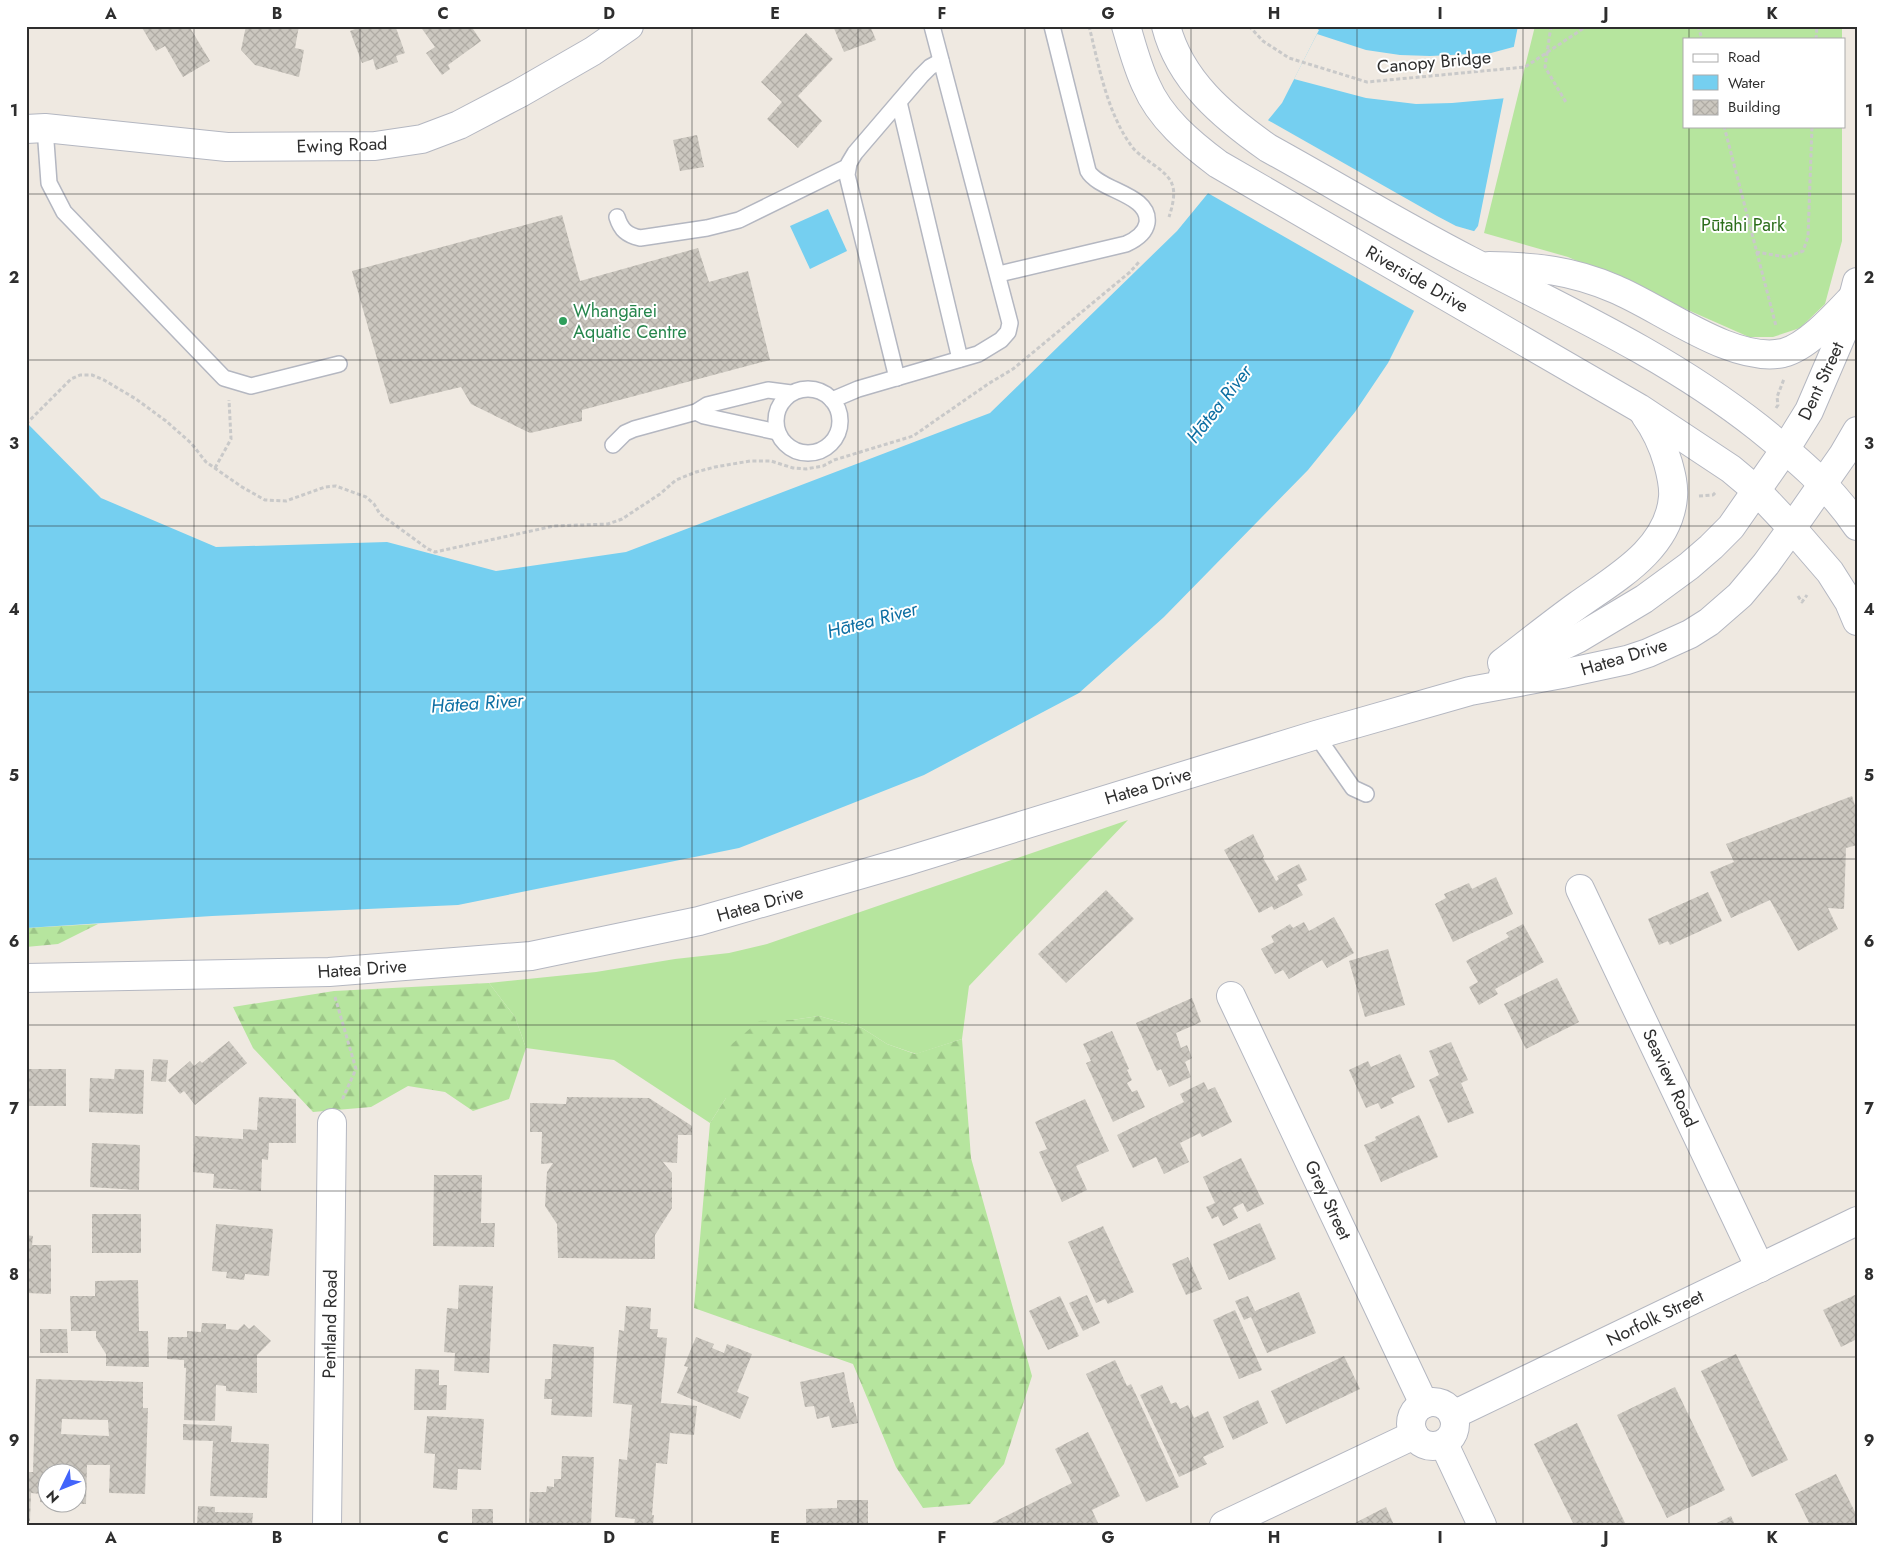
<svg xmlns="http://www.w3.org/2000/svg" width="1883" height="1551" viewBox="0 0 1883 1551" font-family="Jost,sans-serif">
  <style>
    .grass { fill: #b6e59e }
    .forest { fill: url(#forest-firs) }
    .water { fill: #75cff0 }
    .pier { fill: #efe9e1 }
    .building { fill: url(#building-cross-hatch); fill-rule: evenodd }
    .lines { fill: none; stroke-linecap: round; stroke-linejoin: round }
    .lane-casing { stroke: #b4b7c1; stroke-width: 18 }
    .street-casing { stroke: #b4b7c1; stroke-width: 30 }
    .secondary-casing { stroke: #b4b7c1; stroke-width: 30 }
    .path { stroke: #c9c9c9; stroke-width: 3; stroke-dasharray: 4 2.5; stroke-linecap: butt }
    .lane { stroke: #fff; stroke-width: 15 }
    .street { stroke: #fff; stroke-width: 28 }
    .secondary { stroke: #fff; stroke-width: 28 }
    .grid { fill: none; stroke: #2e2e2e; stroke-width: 1; stroke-opacity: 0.55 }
    .leisure-dot { fill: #2e9e5b; stroke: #fff; stroke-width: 2 }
    .labels { text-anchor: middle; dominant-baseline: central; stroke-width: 4; stroke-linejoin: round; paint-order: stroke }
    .street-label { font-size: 18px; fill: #2e2e2e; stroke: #fff }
    .park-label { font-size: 18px; fill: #2c6e1b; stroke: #fff }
    .leisure-label { font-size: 18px; fill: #27864d; stroke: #fff; text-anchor: start }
    .water-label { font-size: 19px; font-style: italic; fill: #0d6fa3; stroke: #fff }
    .neatline { fill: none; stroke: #2e2e2e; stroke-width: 2 }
    .grid-label { font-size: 16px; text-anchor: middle; font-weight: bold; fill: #2e2e2e }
  </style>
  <defs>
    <pattern id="forest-firs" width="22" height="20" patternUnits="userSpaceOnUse" patternTransform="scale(1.25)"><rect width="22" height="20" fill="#b6e59e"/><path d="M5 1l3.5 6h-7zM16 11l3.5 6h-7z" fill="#9dc588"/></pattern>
    <pattern id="building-cross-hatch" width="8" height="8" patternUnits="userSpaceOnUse" patternTransform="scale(1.25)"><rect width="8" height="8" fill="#cbc7bf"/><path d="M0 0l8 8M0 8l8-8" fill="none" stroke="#afaba4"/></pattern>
  </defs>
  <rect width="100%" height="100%" fill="#efe9e1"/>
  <!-- grass -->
  <g class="grass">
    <path d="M1535,26H1842V39H1684V126H1842V241L1825,304L1800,328L1773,337H1749L1568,257L1484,233Z"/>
    <path d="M1128,820L969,986L962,1039L916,1054L887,1044L862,1028L819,1016L792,1020L727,1049L726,1098L710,1123L614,1060L526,1048L515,1017L489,983L596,972L675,959L729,953L767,944Z"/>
  </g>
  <!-- forest -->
  <g class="forest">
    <path d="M98,924L58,944L26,947V928Z"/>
    <path d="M489,983L515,1017L526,1048L509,1099L473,1111L445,1092L408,1086L371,1107L313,1112L253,1048L233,1007L334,991Z"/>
    <path d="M819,1016L862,1028L887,1044L915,1054L962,1039L971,1158L1032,1376L1004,1464L970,1504L923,1508L896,1467L853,1364L694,1308L710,1123L726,1098V1049L759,1021L792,1020Z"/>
  </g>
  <!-- water -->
  <g class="water">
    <path d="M1313,26H1518L1478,226L1414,311L1388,363L1355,412L1308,470L1164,617L1079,693L924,775L739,848L458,905L212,916L26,928V422L101,498L216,547L387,542L496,571L626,552L990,413L1177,231L1282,103L1319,30Z"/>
    <path d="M828,209L847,251L810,269L790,226Z"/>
  </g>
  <!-- pier -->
  <g class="pier">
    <path d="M1317,34L1366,50L1400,55L1430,56L1491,53L1517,46L1507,98L1452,103L1416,104L1366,98L1294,79Z"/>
    <path d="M1266,119L1437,216L1456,226L1477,232L1416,312L1206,192Z"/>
  </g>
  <!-- building -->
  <g class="building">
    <path d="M141,26H189L210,61L183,77L165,46L156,51Z"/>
    <path d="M246,26H299L295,48L304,50L299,77L255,65L241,50Z"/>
    <path d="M363,26H401L396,28L405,53L396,56L398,62L376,70L373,59L362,63L350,31Z"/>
    <path d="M420,26H471L481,41L448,65L450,69L442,75L426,53L435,47Z"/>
    <path d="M833,26H870L876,40L844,52Z"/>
    <path d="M806,33L833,59L798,96L822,121L798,148L767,119L782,102L761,82Z"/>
    <path d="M697,135L704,167L680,171L673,140Z"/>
    <path d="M562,215L580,281L698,248L709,282L748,271L770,360L582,410V421L530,433L471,404L461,387L390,404L352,271Z"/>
    <path d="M1852,796L1857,812V845L1846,848L1844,909L1828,908L1838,929L1798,951L1770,900L1731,918L1710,872L1734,862L1726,844Z"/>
    <path d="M1253,834L1264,856L1263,858L1276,881L1279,879L1277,876L1299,864L1307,880L1297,885L1303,895L1274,910L1272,906L1259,913L1224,850Z"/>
    <path d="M1496,877L1513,914L1453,942L1435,904L1446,898L1444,894L1469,883L1472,889Z"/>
    <path d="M1106,890L1134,919L1066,983L1038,954Z"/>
    <path d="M1708,892L1722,921L1670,945L1668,941L1659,945L1648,919Z"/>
    <path d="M1334,917L1354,953L1327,968L1322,960L1289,979L1283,970L1275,974L1261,949L1274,942L1271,936L1290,924L1293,928L1304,922L1309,931Z"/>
    <path d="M1523,924L1544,962L1495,989L1498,994L1479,1005L1469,987L1478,982L1466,961L1509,937L1506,933Z"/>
    <path d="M1388,949L1405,1005L1365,1017L1349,961Z"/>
    <path d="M1557,978L1579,1022L1526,1049L1504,1004Z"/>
    <path d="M1192,998L1201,1022L1176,1033L1181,1048L1187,1045L1192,1058L1185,1062L1191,1077L1169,1087L1161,1069L1157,1071L1136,1023Z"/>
    <path d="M1112,1031L1129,1069L1127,1070L1132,1080L1127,1083L1132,1092L1137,1090L1145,1107L1113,1122L1086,1063L1091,1061L1083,1044Z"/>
    <path d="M229,1041L247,1063L195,1105L184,1091L180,1094L168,1080L190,1061L194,1066L200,1061L202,1063Z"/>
    <path d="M1451,1042L1468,1080L1461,1083L1474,1113L1448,1123L1429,1080L1439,1075L1429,1051Z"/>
    <path d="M1400,1054L1415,1087L1391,1098L1394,1103L1381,1109L1378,1103L1366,1108L1349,1070L1368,1061L1371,1067Z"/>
    <path d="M153,1059L168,1060L166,1082L151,1081Z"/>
    <rect x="26" y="1069" width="40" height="37"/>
    <path d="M115,1069L144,1070L143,1114L89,1112L90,1078L114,1079Z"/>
    <path d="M1204,1082L1208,1090L1215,1087L1232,1122L1202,1137L1200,1133L1180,1143L1189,1162L1164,1174L1156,1157L1133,1168L1117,1135L1184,1102L1180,1094Z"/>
    <path d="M259,1097L296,1099V1143H269L268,1160L262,1159L261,1191L213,1188L214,1174L193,1172L195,1136L243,1139V1129L257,1130Z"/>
    <path d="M567,1097L649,1098L692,1126V1135H678L677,1163L663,1162L672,1173V1208L655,1235V1259L558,1258L557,1224L545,1206L547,1172L553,1163L541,1164L542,1132H530V1103L566,1104Z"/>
    <path d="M1085,1099L1109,1151L1076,1166L1087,1190L1062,1202L1039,1152L1047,1149L1035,1122Z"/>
    <path d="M1419,1115L1438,1157L1381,1182L1364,1145L1376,1140L1375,1137Z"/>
    <path d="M92,1143L140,1145L139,1190L90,1187Z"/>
    <path d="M1241,1158L1264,1204L1247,1212L1243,1203L1233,1208L1238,1218L1223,1226L1218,1216L1212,1219L1206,1207L1215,1203L1203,1177Z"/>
    <path d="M434,1175H482L481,1223H495L494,1247L433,1246Z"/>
    <rect x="92" y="1214" width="49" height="39"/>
    <path d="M1260,1223L1276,1259L1229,1280L1213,1244Z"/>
    <path d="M216,1224L273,1229L269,1276L245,1274L244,1280L226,1278L227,1272L212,1271Z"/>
    <path d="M1103,1226L1134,1292L1108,1304L1105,1299L1096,1303L1068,1242Z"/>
    <path d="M26,1235L33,1236L32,1245H51V1294L26,1293Z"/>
    <path d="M1188,1257L1202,1289L1186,1295L1172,1264Z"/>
    <path d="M138,1280L139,1331H148L149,1367L106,1366V1354L96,1338V1331H71L70,1296H95V1281Z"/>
    <path d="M459,1285L493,1286L489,1373L454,1371L455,1353L444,1352L447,1308L458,1309Z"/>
    <path d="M1299,1292L1316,1333L1267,1353L1251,1317L1244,1320L1235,1301L1248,1296L1255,1311Z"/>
    <path d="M1857,1294V1339L1841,1347L1823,1310Z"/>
    <path d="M1087,1295L1100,1323L1083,1331L1069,1303Z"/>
    <path d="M1060,1296L1079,1336L1048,1350L1029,1311Z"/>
    <path d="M626,1306L651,1308L650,1329H658L657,1337L667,1338L661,1403L697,1406L694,1435L670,1433L667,1464L656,1463L652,1515H654L653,1525H634L635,1519L615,1517L619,1459L627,1460L632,1405L613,1403L619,1330L624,1331Z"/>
    <path d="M1235,1310L1262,1370L1239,1379L1213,1320Z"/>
    <path d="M202,1323L226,1324V1329L238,1330L244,1324L249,1329L254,1325L271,1341L257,1355V1393L226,1391V1386L216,1385L215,1421L184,1420L186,1368H184V1360L167,1359L168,1337H187V1331L201,1332Z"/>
    <path d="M40,1329H67L68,1353H40Z"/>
    <path d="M696,1337L714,1344L712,1348L724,1353L727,1344L752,1354L737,1392L749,1397L740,1419L677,1393L688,1367L684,1366Z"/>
    <path d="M553,1344L594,1347L592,1417L551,1415L552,1399H544L545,1379H551Z"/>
    <path d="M1736,1354L1788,1460L1752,1477L1701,1371Z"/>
    <path d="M1344,1356L1360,1389L1286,1424L1271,1391Z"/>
    <path d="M1115,1360L1127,1386L1131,1384L1179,1487L1146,1502L1086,1374Z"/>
    <path d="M415,1369L439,1370V1385H447L446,1410H414Z"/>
    <path d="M844,1372L850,1403L853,1402L858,1423L832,1428L829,1416L817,1419L814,1406L805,1407L800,1382Z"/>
    <path d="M36,1379L143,1382V1408H148L145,1494L109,1493L110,1465H87L86,1504H78V1474H48V1503L40,1502L41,1494L31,1493L30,1521H26V1472H33ZM62,1419L108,1420L109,1436L61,1434Z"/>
    <path d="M1162,1385L1171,1404L1176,1402L1180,1409L1188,1405L1194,1418L1208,1411L1224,1447L1203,1457L1207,1464L1179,1477L1140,1395Z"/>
    <path d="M1675,1387L1725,1490L1667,1518L1617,1415Z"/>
    <path d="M1258,1400L1268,1423L1233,1440L1223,1417Z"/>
    <path d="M427,1416L484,1419L481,1470L458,1469L457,1490L433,1488L435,1454L424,1453Z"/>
    <path d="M1577,1423L1626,1525H1574L1534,1444Z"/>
    <path d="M183,1424L232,1426L231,1442L269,1444L267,1498L210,1496L213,1441L183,1440Z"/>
    <path d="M1088,1432L1120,1496L1092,1510L1098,1523L1095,1525H988L1072,1483L1055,1449Z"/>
    <path d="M562,1456L594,1457L591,1525H529L530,1492H546L547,1486L554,1487V1479H561Z"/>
    <path d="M1836,1474L1857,1516V1525H1810L1795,1494Z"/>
    <path d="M837,1500H868V1525H806V1509L837,1508Z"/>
    <path d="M198,1506L215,1507V1512L253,1513L252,1525H197Z"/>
    <path d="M1386,1507L1394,1525H1351Z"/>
    <rect x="472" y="1509" width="21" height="16"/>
    <path d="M1731,1516L1735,1525H1713Z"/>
  </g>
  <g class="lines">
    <!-- lane casing -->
    <g class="lane-casing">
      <g id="lane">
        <path d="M899,102L960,359"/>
        <path d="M45,128L49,183L64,212L224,378L251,386L339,364"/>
        <path d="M617,217C621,230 627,235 640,238L707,228L739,220L847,167"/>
        <path d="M999,274L1126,244C1135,240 1145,234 1147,223C1151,194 1099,191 1088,171L1052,26"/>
        <path d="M897,378L847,175L849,163L855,153L921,76L930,67L941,61"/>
        <circle cx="808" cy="421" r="32"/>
        <path d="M832,400L858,389L978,354L1001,340L1008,332L1010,323L932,26"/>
        <path d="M696,412L704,416L777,432"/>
        <path d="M613,445L625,433L634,429L696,412L707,405L768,390L791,393"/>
        <path d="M1316,735L1353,788L1366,794"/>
      </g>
    </g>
    <!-- street casing -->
    <g class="street-casing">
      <g id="street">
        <path d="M26,129L45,128L227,147L375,146L422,139L459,125L520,93L593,51L629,26"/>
        <path d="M1580,889L1760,1268"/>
        <path d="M1231,996L1424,1404"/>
        <circle cx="1433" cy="1424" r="22"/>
        <path d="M1453,1415L1857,1221"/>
        <path d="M1444,1444L1482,1525"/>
        <path d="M327,1525L332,1123"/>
        <path d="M1224,1525L1414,1435"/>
      </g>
    </g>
    <!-- secondary casing -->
    <g class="secondary-casing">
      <g id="secondary">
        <path d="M1126,26C1132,46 1137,66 1146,85C1160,118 1190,143 1218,164L1639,408L1731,469L1756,490L1792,528L1830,572L1849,602L1857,621"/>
        <path d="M1166,26C1180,81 1224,117 1268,148C1335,185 1401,225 1469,260C1570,312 1669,357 1759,428C1796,458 1830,486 1857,526"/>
        <path d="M1489,266C1537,267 1571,270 1615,289C1661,308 1733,364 1783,353C1807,347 1835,316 1851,299"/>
        <path d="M1502,663C1528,643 1553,623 1578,605C1616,578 1669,549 1673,497C1674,485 1671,474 1668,463C1663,446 1656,430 1645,415"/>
        <path d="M1503,675L1577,639L1644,599L1689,566L1711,547L1731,527L1786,448L1809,411L1846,325L1857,282"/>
        <path d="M26,978L329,972L531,956L699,921L907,861L1316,735L1470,691L1562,674L1627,660L1648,653L1690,634L1709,622L1740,595L1766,564L1792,528L1843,455L1857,431"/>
      </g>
    </g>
    <!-- path -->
    <g class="path">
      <path d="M1089,26C1099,66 1107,114 1133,148C1143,160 1167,170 1172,184C1176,193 1172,208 1169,217"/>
      <path d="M1249,26L1263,41L1289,58L1367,82L1525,67L1587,26"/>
      <path d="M1551,26L1545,67L1567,104"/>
      <path d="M1698,26L1702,39"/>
      <path d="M1816,39L1817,26"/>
      <path d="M1724,126L1776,326"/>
      <path d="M1756,252L1786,257L1803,251L1808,237L1812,126"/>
      <path d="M1776,408L1778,405L1777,397L1784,379"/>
      <path d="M26,424L71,379L80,375H92L104,380L136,399L166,421L191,443L206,462L242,487L265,500L286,501L325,487L336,486L366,497L374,504L380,514L428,549L435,552L554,526L608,524L622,519L660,494L676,480L696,472L715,467L750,461H771L793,468L806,469L823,466L834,460L913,436L988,384L1013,369L1130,272L1139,262"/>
      <path d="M215,468L231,439L229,400"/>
      <path d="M1699,496L1713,495L1716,492"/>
      <path d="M1798,596L1802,602L1807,595"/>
      <path d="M335,997L356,1069L342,1100"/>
    </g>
    <!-- lane -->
    <use href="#lane" class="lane"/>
    <!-- street -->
    <use href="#street" class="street"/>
    <!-- secondary -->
    <use href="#secondary" class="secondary"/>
  </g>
  <!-- grid -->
  <path class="grid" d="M194,26V1525M360,26V1525M526,26V1525M692,26V1525M858,26V1525M1025,26V1525M1191,26V1525M1357,26V1525M1523,26V1525M1689,26V39M1689,126V1525M26,194H1857M26,360H1857M26,526H1857M26,692H1857M26,859H1857M26,1025H1857M26,1191H1857M26,1357H1857"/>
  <!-- markers -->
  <circle class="leisure-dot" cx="563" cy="321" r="5"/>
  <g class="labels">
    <!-- street labels -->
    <g class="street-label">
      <text transform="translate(1434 62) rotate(-5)">Canopy Bridge</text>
      <text transform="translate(342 145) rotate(-2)">Ewing Road</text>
      <text transform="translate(1417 279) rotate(30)">Riverside Drive</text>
      <text transform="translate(1821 381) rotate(-65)">Dent Street</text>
      <text transform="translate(1624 657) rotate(-17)">Hatea Drive</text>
      <text transform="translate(1148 786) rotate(-17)">Hatea Drive</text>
      <text transform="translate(760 904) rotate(-16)">Hatea Drive</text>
      <text transform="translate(362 969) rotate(-4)">Hatea Drive</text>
      <text transform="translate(1670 1078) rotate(65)">Seaview Road</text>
      <text transform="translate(1328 1200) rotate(65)">Grey Street</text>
      <text transform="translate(1655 1318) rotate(-26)">Norfolk Street</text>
      <text transform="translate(330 1324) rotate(-89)">Pentland Road</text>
    </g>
    <!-- park labels -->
    <g class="park-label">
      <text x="1743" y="225">Pūtahi Park</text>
    </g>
    <!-- leisure labels -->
    <g class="leisure-label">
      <text x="573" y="311">Whangārei<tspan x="573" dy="21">Aquatic Centre</tspan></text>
    </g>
    <!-- water labels -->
    <g class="water-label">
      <text transform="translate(1219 404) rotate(-52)">Hātea River</text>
      <text transform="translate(872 620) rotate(-15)">Hātea River</text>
      <text transform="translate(477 703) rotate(-4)">Hātea River</text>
    </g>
  </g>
  <!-- border -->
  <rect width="1883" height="1551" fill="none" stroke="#ffffff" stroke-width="55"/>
  <!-- legend -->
  <rect x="1683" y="38" width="162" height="90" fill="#ffffff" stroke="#ababab"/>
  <rect x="1693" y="54" width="25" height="8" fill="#ffffff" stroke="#ababab"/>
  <text x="1728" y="62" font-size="15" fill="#2e2e2e">Road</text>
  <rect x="1693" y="75" width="25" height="15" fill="#75cff0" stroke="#ababab"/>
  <text x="1728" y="88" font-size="15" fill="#2e2e2e">Water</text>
  <rect x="1693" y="100" width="25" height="15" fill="url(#building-cross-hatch)" stroke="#ababab"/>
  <text x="1728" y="112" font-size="15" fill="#2e2e2e">Building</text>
  <!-- north arrow -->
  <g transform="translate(62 1488) rotate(227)"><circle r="24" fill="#ffffff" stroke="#ababab"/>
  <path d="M0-4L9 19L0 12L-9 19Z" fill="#4264fb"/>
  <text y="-8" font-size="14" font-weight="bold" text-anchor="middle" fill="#2e2e2e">N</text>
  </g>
  <rect x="28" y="28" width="1828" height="1496" class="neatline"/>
  <g class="grid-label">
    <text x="111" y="19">A</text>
    <text x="277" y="19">B</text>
    <text x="443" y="19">C</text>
    <text x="609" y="19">D</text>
    <text x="775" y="19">E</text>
    <text x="942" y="19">F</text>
    <text x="1108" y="19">G</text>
    <text x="1274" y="19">H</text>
    <text x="1440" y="19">I</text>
    <text x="1606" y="19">J</text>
    <text x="1772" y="19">K</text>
    <text x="14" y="116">1</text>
    <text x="1869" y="116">1</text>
    <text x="14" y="283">2</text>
    <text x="1869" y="283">2</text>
    <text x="14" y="449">3</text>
    <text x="1869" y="449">3</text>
    <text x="14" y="615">4</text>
    <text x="1869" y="615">4</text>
    <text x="14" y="781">5</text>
    <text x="1869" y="781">5</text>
    <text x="14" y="947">6</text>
    <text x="1869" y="947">6</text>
    <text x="14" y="1114">7</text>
    <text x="1869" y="1114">7</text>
    <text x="14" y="1280">8</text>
    <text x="1869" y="1280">8</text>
    <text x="14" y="1446">9</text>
    <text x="1869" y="1446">9</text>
    <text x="111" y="1543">A</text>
    <text x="277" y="1543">B</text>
    <text x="443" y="1543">C</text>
    <text x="609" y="1543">D</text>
    <text x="775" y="1543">E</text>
    <text x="942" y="1543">F</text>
    <text x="1108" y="1543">G</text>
    <text x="1274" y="1543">H</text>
    <text x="1440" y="1543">I</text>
    <text x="1606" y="1543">J</text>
    <text x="1772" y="1543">K</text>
  </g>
</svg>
